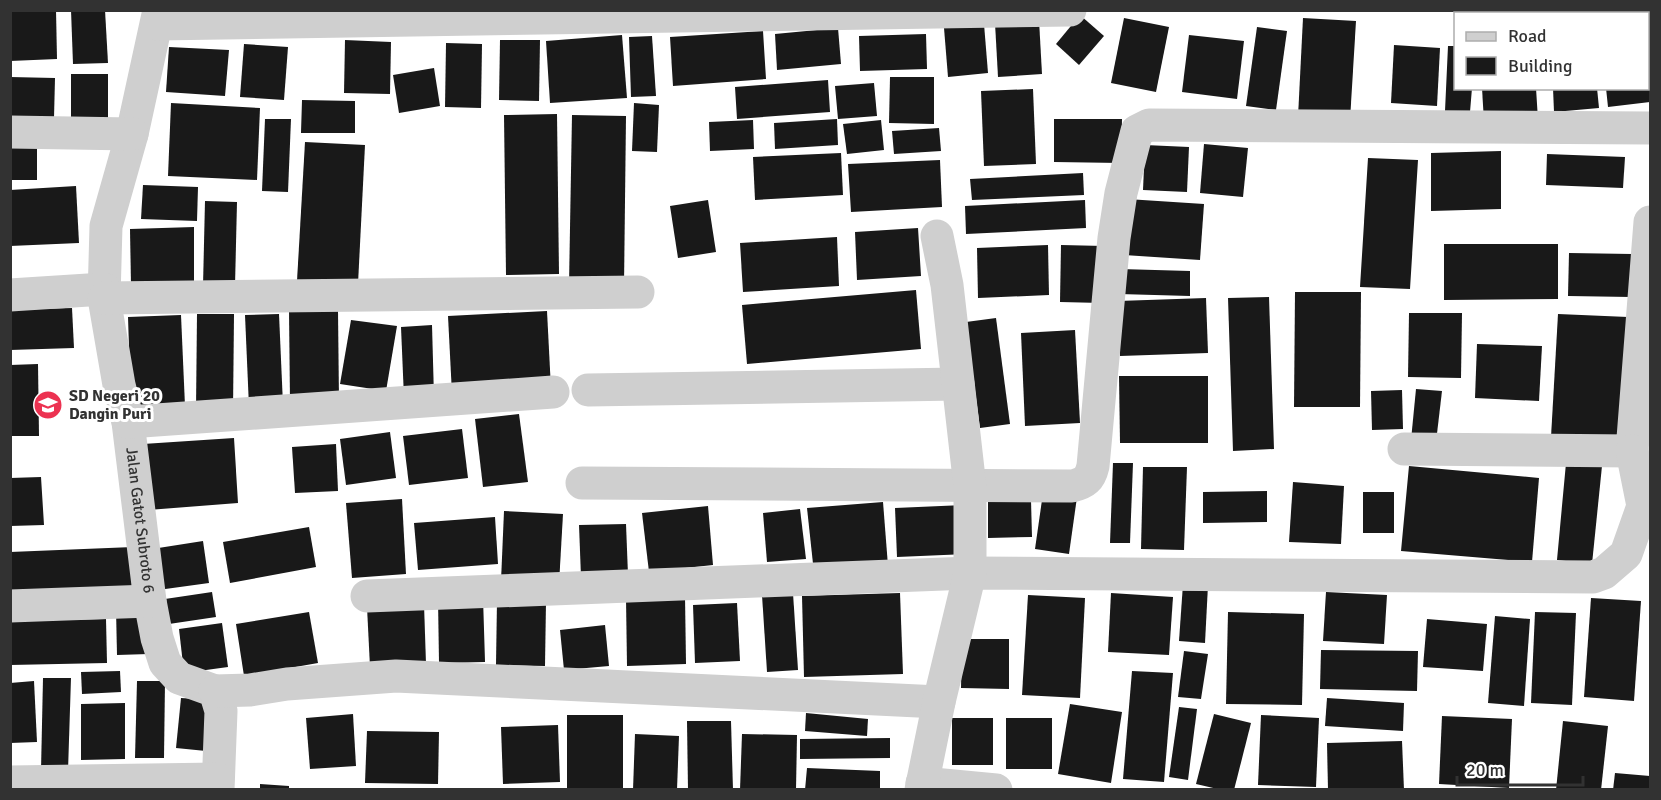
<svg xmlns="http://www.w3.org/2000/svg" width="1661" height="800" viewBox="0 0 1661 800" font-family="Signika,sans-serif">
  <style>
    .building { fill: #191919 }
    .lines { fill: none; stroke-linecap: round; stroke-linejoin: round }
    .minor { stroke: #cfcfcf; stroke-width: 33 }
    .labels { text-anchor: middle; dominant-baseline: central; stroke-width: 6; stroke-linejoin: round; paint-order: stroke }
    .poi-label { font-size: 16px; font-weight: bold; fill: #323232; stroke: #fff; text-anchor: start }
    .street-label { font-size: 16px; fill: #323232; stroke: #fff }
  </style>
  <rect width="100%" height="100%" fill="#fff"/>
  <!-- building -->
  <g class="building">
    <path d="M10,10H56L57,59L10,61Z"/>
    <path d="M71,10H105L108,63L73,64Z"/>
    <path d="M1080,15L1104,36L1079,65L1056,44Z"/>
    <path d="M1124,18L1169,27L1156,92L1111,83Z"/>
    <path d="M1303,18L1356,21L1350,120L1298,117Z"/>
    <path d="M1039,20L1042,74L998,77L995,23Z"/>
    <path d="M984,24L988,73L948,77L944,28Z"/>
    <path d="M1257,27L1287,31L1276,110L1246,106Z"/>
    <path d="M838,28L841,64L777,70L775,34Z"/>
    <path d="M763,31L766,79L673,86L670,37Z"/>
    <path d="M926,34L927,69L860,71L859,36Z"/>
    <path d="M622,35L627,98L550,103L546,41Z"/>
    <path d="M1189,35L1244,41L1237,99L1182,92Z"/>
    <path d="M652,36L656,96L631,97L629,37Z"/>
    <path d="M345,40L391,42L390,94L344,93Z"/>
    <path d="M500,40H540L539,101L499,100Z"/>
    <path d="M446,43L482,44L481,108L445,107Z"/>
    <path d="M244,44L288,47L284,100L240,97Z"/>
    <path d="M1394,45L1440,48L1437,106L1391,103Z"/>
    <path d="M1448,46H1456V88H1472L1470,112L1445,111Z"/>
    <path d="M169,47L229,50L225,96L166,92Z"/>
    <path d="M434,68L440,106L399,113L393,75Z"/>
    <path d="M1650,72V102L1608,107L1606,88H1648V73Z"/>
    <rect x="71" y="74" width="37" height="50"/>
    <path d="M10,77L55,78L54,118H10Z"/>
    <path d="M890,77H934V124L889,123Z"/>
    <path d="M828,80L830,112L737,119L735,87Z"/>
    <path d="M874,83L877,116L838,119L835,86Z"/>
    <path d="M1482,88H1536L1538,120L1484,122Z"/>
    <path d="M1553,88H1597L1599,108L1554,112Z"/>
    <path d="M1033,89L1036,164L984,166L981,91Z"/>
    <path d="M302,100L355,101V133H301Z"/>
    <path d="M171,103L260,108L257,180L168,176Z"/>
    <path d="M634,103L659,105L657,152L632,151Z"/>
    <path d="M557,114L559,274L506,275L504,115Z"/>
    <path d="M572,115L626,116L624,286L569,285Z"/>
    <path d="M265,119H291L288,192L262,191Z"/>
    <path d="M837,119L838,145L775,149L774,123Z"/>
    <path d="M1054,119H1122L1121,163L1054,162Z"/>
    <path d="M753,120L754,149L710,151L709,122Z"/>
    <path d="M881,120L884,150L847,154L843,124Z"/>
    <path d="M939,128L941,151L894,154L892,131Z"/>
    <path d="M305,142L365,145L358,284L297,281Z"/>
    <path d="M1204,144L1248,148L1243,197L1200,193Z"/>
    <path d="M1145,145L1189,147L1187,192L1143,190Z"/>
    <rect x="10" y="148" width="27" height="32"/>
    <path d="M1501,151V209L1431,211V153Z"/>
    <path d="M841,153L843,195L755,200L753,157Z"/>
    <path d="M1547,154L1625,157L1623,188L1546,185Z"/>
    <path d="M1368,158L1418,160L1410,289L1360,287Z"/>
    <path d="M940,160L942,207L851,212L848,164Z"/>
    <path d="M1083,173L1084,195L972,200L970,179Z"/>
    <path d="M143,185L198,187L197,221L141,219Z"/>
    <path d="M76,186L79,243L10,246V190Z"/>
    <path d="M1127,199L1204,204L1200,260L1124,255Z"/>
    <path d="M708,200L716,252L678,258L670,206Z"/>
    <path d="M1085,200L1086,228L966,234L965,206Z"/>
    <path d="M205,201L237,202L235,286H203Z"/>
    <path d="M194,227V284L131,285L130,229Z"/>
    <path d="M918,228L921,276L857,280L855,232Z"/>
    <path d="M837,237L839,286L743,292L740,243Z"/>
    <path d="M1444,244H1558V299L1444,300Z"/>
    <path d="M1048,245L1049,295L978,298L977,248Z"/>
    <path d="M1061,245L1104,246L1102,303L1060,302Z"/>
    <path d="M1569,253L1632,254L1631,297L1568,296Z"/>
    <path d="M1120,269L1190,271V296L1119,294Z"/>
    <path d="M916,290L921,349L747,364L742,305Z"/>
    <path d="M1295,292H1361L1360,407H1294Z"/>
    <path d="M1269,297L1274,449L1233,451L1228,298Z"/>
    <path d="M1206,298L1208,353L1120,356L1118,301Z"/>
    <path d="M72,308L74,348L10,350V310Z"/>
    <path d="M289,311H338L339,402H290Z"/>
    <path d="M547,311L551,389L452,394L448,316Z"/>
    <path d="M1409,313H1462L1461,378L1408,377Z"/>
    <path d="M197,314H234L233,410L196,409Z"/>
    <path d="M279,314L283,405L249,407L245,315Z"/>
    <path d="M1558,314L1628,317L1622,440L1551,437Z"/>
    <path d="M181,315L185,406L131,408L128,317Z"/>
    <path d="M996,318L1010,424L980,428L966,322Z"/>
    <path d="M351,320L397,326L386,391L340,384Z"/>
    <path d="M432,325L434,397L404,398L401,327Z"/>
    <path d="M1075,330L1080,423L1025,426L1021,333Z"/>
    <path d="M1477,344L1542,346L1539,401L1475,398Z"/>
    <path d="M38,364L39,436H10V365Z"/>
    <path d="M1119,376H1208V443H1120Z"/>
    <path d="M1416,389L1442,391L1436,442L1411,440Z"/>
    <path d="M1402,390L1403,429L1372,430L1371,391Z"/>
    <path d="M519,414L528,482L483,487L475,419Z"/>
    <path d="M462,429L468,478L409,485L403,436Z"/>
    <path d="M390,432L396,478L346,485L340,439Z"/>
    <path d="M234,438L238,503L148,510L143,444Z"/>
    <path d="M336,444L338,491L295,493L292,447Z"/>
    <path d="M1113,463H1133L1130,543H1110Z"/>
    <path d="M1566,463L1602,466L1592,564L1557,560Z"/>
    <path d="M1409,466L1539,478L1532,562L1401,551Z"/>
    <path d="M1143,467H1187L1184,550L1141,549Z"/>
    <path d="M41,477L44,525L10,526V478Z"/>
    <path d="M1293,482L1344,486L1341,544L1289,542Z"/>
    <path d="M1267,491V522L1203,523V492Z"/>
    <rect x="1363" y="492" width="31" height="41"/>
    <path d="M1043,493L1077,497L1069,554L1035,549Z"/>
    <path d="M402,499L406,574L352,578L346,503Z"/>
    <path d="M1031,500L1032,537L988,538V501Z"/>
    <path d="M883,502L888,566L814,573L807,508Z"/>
    <path d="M964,505L967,554L897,557L895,508Z"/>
    <path d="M708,506L713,565L649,572L642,513Z"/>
    <path d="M800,509L806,559L767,562L763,513Z"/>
    <path d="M504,511L563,514L559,584L501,581Z"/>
    <path d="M495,517L498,564L418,570L414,523Z"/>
    <path d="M626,524L628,575L581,577L579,525Z"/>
    <path d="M309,527L316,567L230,583L223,542Z"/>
    <path d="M203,541L209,583L158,590L152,549Z"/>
    <path d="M133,547L135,586L10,592V552Z"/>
    <path d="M1183,584L1208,585L1205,643L1179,641Z"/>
    <path d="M212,592L216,617L169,624L165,599Z"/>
    <path d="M1326,592L1387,595L1384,644L1323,641Z"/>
    <path d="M793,593L798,670L767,672L762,595Z"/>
    <path d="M900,593L903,674L804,677L802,596Z"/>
    <path d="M1111,593L1173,597L1169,655L1108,652Z"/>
    <path d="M1028,595L1085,598L1080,698L1022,695Z"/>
    <path d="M685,596L686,664L627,666L626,598Z"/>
    <path d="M483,598L485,662L439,663L438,599Z"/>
    <path d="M1591,598L1641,601L1634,701L1584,697Z"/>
    <path d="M497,600L546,601L545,666L496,665Z"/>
    <path d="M737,603L740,661L695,663L693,605Z"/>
    <path d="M424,604L426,664L370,667L367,607Z"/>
    <path d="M147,608L149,654L117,655L116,609Z"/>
    <path d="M309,612L318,663L244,676L236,624Z"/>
    <path d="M1228,612L1304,614L1302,705L1226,704Z"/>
    <path d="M1535,612L1576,613L1572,705L1531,703Z"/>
    <path d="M1495,616L1530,619L1524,706L1488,703Z"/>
    <path d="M106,619L107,663L10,665V621Z"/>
    <path d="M1427,619L1487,624L1483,671L1423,667Z"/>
    <path d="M222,623L228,667L184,673L179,629Z"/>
    <path d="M605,625L609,666L564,670L560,630Z"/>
    <path d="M962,639H1009V689L961,688Z"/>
    <path d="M1321,650L1418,651L1417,691L1320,689Z"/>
    <path d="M1184,651L1208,654L1201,699L1178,697Z"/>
    <path d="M120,671L121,692L82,694L81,672Z"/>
    <path d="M1132,671L1173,673L1164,782L1123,779Z"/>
    <path d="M43,678H71L68,771H41Z"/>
    <path d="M34,681L37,742L10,743V683Z"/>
    <path d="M137,681H165L164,758H135Z"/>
    <path d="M181,698L212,700L206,751L176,748Z"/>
    <path d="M1327,698L1404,703L1403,731L1325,726Z"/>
    <path d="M125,703V759L81,760V704Z"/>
    <path d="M1070,704L1122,712L1111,783L1058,774Z"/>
    <path d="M1179,707L1197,709L1188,780L1169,777Z"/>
    <path d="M806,713L868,719L867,736L805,731Z"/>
    <path d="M353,714L356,766L310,769L306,718Z"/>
    <path d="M1214,714L1251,723L1234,790H1222L1196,784Z"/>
    <rect x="567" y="715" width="56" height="75"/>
    <path d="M1261,715L1319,718L1316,787L1258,785Z"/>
    <path d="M1442,716L1512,719L1509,788L1439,784Z"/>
    <rect x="952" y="718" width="41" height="47"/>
    <rect x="1006" y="718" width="46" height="51"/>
    <path d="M687,721H731L733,790H688Z"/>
    <path d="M1563,721L1608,726L1601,790H1556Z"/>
    <path d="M558,725L560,782L503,784L501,727Z"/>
    <path d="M367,731L439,732L438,784L365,783Z"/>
    <path d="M635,734L679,736L677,790H633Z"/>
    <path d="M742,734L797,735L796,790H740Z"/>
    <path d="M890,738V758L800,759V739Z"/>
    <path d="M1402,741L1404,790H1328L1327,743Z"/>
    <path d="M807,768L880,771V790H805Z"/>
    <path d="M1615,773L1650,776V790H1613Z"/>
    <path d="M260,784L289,786V790H260Z"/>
  </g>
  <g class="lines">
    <!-- minor -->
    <g class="minor">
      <path id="s1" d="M159,10L132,134L106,226L104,298L119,385L128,422L150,601L157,638L165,663L179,678L215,691L221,711L218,790"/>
      <path d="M1506,10L1536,14"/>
      <path d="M157,24L1070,10"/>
      <path d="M1648,25H1650"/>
      <path d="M10,132L132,134"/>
      <path d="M10,295L104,289"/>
      <path d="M104,298L638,292"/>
      <path d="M588,390L958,384"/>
      <path d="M128,422L553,392"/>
      <path d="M1404,449L1632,451L1650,222"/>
      <path d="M582,483L1072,486C1085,483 1090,479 1093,466L1114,238L1121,193L1137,131L1149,125L1650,128"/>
      <path d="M367,596L970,573L1593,577L1604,573L1626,554L1643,506L1632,451"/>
      <path d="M10,606L150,601"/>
      <path d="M215,691L250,690L287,684L396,676L939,702"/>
      <path d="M10,782L218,779"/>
      <path d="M922,783L996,790"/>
      <path d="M921,790L939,702L970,573V487L947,285L937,236"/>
    </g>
  </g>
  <!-- icons -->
  <defs>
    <g id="school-disc" transform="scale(1.5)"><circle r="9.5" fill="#ec3251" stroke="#fff"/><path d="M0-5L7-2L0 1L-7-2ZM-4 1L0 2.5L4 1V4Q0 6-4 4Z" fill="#fff"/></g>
  </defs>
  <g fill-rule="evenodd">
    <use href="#school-disc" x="48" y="405"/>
  </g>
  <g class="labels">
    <!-- poi labels -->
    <g class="poi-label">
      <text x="69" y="396">SD Negeri 20<tspan x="69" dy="18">Dangin Puri</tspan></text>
    </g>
    <!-- street labels -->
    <g class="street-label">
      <text stroke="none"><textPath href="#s1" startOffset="520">Jalan Gatot Subroto 6</textPath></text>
    </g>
  </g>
  <!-- border -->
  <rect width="1661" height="800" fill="none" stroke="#323232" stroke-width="24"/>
  <!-- legend -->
  <rect x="1454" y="12" width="195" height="78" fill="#ffffff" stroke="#adadad" stroke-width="1.5"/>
  <rect x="1466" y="32" width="30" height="9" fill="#cfcfcf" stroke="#adadad" stroke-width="1.5"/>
  <text x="1508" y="42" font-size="18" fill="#323232">Road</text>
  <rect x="1466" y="57" width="30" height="18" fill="#191919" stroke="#adadad" stroke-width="1.5"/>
  <text x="1508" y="72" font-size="18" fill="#323232">Building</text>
  <!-- scale -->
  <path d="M1457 776v9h126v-9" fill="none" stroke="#323232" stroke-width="3"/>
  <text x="1466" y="776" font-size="18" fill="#323232" stroke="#ffffff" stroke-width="4.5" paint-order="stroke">20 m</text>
</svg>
